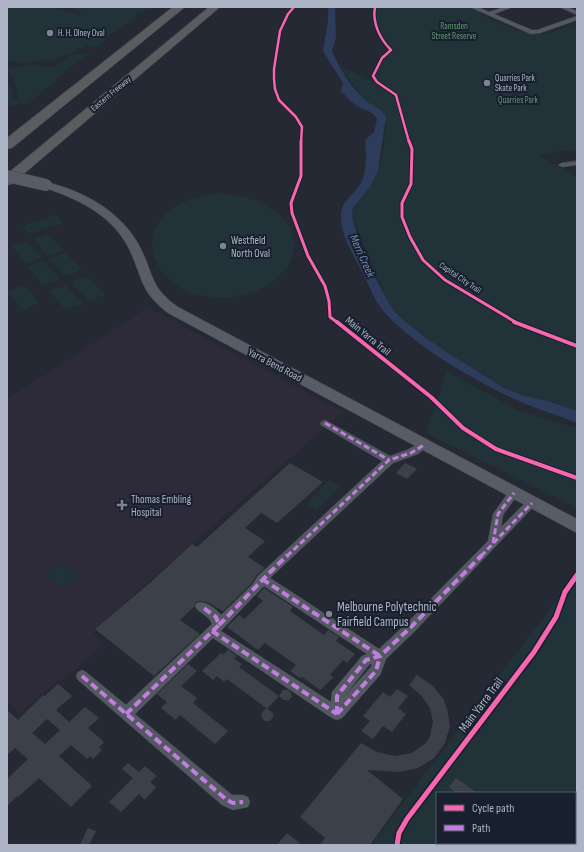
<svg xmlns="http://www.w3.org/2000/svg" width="584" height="852" viewBox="0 0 584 852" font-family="'Sofia Sans Condensed',sans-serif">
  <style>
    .medical { fill: #2d2a39 }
    .green { fill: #213339; fill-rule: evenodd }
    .water { fill: #2e3c5b }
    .building { fill: #3c4049; fill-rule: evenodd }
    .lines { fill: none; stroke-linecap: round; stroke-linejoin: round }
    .street-casing { stroke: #40444c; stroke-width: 1 }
    .secondary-casing { stroke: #40444c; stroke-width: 1 }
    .highway-casing { stroke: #40454f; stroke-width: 1 }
    .street { fill: #545862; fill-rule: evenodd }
    .secondary { fill: #585c66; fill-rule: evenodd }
    .highway { fill: #5a5c60; fill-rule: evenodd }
    .secondary-bridge-casing { stroke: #40444c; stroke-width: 13; stroke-linecap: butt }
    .secondary-bridge { stroke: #585c66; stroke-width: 12 }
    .quiet-far1 { stroke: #c07fdc; stroke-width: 3; stroke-dasharray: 6 3; stroke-linecap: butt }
    .quiet { stroke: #c07fdc; stroke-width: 4; stroke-dasharray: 8 4; stroke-linecap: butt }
    .cycleway-far3-casing { stroke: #181f2d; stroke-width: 4 }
    .cycleway-far2-casing { stroke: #181f2d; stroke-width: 5 }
    .cycleway-far1-casing { stroke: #181f2d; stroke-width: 6 }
    .cycleway-casing { stroke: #181f2d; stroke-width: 8 }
    .cycleway-far3 { stroke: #f766af; stroke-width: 2.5 }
    .cycleway-far2 { stroke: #f766af; stroke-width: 3 }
    .cycleway-far1 { stroke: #f766af; stroke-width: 4 }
    .cycleway { stroke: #f766af; stroke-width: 5 }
    .poi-dot { fill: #7c8393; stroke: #181f2d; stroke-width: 1.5 }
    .labels { text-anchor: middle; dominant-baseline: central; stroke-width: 4; stroke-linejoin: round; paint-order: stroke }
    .far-park-label { font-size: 9px; fill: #629873; stroke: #181f2d }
    .far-poi-label { font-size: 9px; fill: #acb4c6; stroke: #181f2d; text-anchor: start }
    .far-street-label { font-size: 9px; fill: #acb4c6; stroke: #181f2d }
    .poi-label { font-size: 11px; fill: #acb4c6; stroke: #181f2d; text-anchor: start }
    .street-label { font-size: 11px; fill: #acb4c6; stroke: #181f2d }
    .water-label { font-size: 12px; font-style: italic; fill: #7287b1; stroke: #181f2d }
    .near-poi-label { font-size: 13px; fill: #acb4c6; stroke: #181f2d; text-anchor: start }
    .near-street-label { font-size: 13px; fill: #acb4c6; stroke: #181f2d }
  </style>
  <rect width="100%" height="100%" fill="#242933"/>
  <!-- medical -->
  <path class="medical" d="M148,307L343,412L92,632L105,643L61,682L58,680L20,714L7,702V399Z"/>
  <!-- green -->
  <g class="green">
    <path d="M7,7C33,7 60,4 83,17L74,7H152L151,9L138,12L130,22L113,32L97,47L94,48L88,46L87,43C66,62 33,63 7,61Z"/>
    <path d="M376,7H468L483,12L480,14L518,31C525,29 532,35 540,34C552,34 565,26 577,23V149L537,155L577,177V411C568,408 558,403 548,401C537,398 524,397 513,392C498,386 484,376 471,368C441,349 408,330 388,301L352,216C354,201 368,194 374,180C382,164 386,134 386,117L362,97L340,66L389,89L378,83L373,74L386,55L394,51C383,41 371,23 376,7Z"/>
    <path d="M85,53L91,54C82,60 70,65 63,73C50,85 38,99 21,105V103L7,107V81L12,88V97L21,103C14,92 19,79 7,72V68L38,65L48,68L60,64L72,55Z"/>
    <path d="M215,194C237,194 260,198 277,213C316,246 282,287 243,295C151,315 108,208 215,194Z"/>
    <path d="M56,215L63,223L29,234L22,226Z"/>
    <path d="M48,233L64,250L48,256L33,239Z"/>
    <path d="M27,241L42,257L26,263L11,246Z"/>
    <path d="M66,253L82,270L66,276L50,259Z"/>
    <path d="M44,261L60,279L43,285L28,267Z"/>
    <path d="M87,276L105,295L88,301L71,282Z"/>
    <path d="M24,285L40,303L22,310L7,291Z"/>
    <path d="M66,285L83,304L66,310L49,291Z"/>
    <path d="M447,371L517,410L577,428V508L426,433Z"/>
    <path d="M329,480L341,486L316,510L306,504L312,499L311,498Z"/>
    <path d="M60,561L79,575L63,588L45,574Z"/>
    <path d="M577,573V845H371ZM437,793H575V843H437Z"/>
  </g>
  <!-- water -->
  <path class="water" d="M328,7H335L336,37L332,51C339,67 350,87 365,100C372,106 382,108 386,117L378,171L370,187L353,208L352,216L362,253L388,301L395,312L408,324L423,336L448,353L504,388L521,395L548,401L577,411V423C560,416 542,411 526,404C483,386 415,347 384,312C374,301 369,284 361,270C353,254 341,235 341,217C340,200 356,194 362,181C367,169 366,153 365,140L374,132L377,119C374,112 367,111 361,108C354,105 347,97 341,91L343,83L323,51L328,21Z"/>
  <!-- building -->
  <g class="building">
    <path d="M290,463L323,482L277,523L261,513L245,528L265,541L248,557L265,568L257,575L251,584L223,611L207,602L200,601L196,602L194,607L180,620L200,634L154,676L95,629L151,582L192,544L197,547Z"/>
    <path d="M405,463L417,469L407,479L396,473Z"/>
    <path d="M264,588L293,607L290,611L324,635L328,630L339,637L336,641L355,654L347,663L343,660L330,675L334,677L320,690L302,677L300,678L290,671L296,665L265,643L258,650L227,627L239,615L244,619L263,601L257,596Z"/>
    <path d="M228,650L237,656L234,659L242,664L239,667L279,696L267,709L273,713V717L270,721H265L262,718L261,714L266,708L227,679L224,682L217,676L213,680L202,671L221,653L223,655Z"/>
    <path d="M188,664L197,671L181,686L197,698L193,703L228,731L215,744L180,715L176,720L161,708L167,702L157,694Z"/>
    <path d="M417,675L433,686L444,700L447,709L450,726L445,743L434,758L418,768L399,772L367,770L403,799L370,845H319L325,838L300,817L361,743L377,752L395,756L412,753L426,743L430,736L433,722L430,708L421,695L409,685Z"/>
    <path d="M58,684L72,696L56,710L69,722L85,707L99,718L88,728L104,742L99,748L102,750L93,759L90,756L87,759L71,745L59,756L92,786L71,807L39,778L18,797L17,796L7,806V779L28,759L15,748L7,755V710L18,720L43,695L45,696ZM47,719L60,730L45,744L32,733Z"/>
    <path d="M397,689L408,696L398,708L406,714L392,732L383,726L373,739L361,731L370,721L363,716L383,692L390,697Z"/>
    <path d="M283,690H288L291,693L292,697L289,700H284L279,696Z"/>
    <path d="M128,763L139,772L145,766L157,776L150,782L156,787L145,800L139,794L121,812L109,802L133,778L122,769Z"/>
    <path d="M456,778L477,793H456L449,787Z"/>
    <path d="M88,828L96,831L89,845H80Z"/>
    <path d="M287,833L302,845H277Z"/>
  </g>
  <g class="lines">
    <!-- street casing -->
    <g class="street-casing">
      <g id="street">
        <path d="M470,7H478L489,12L504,7H513L494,14L532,30H537L577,16V20L540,33L531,34Z"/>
        <path d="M560,7H568L577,11V15Z"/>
        <path d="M577,161V165L562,167L558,165L562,163Z"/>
        <path d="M325,420L390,456L407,450L424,441L428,442L429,445L418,454L393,463L270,578L379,649L406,624L488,541L493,514L510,490H518L519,493L503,515L501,527L528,500H536L537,503L414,632L386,659L380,675L342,718L337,720L332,718L213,638L135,714L232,795H243L248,797L250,802L248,807L233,810L222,805L78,680L76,676L78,672L82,670L86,672L126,705L212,624C209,615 199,614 195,606L197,603C205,600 216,609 221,615L252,585L258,576L382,461L321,425L320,423ZM264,586L367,654L362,656L332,692L331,702L221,631ZM370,664H372L370,668L343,698Z"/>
      </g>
    </g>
    <!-- secondary casing -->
    <g class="secondary-casing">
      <path id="secondary" d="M46,182C84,191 123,212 141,249C154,276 151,288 178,307L577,519V533L168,313C138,290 143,276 128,247C111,214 76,198 42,187L40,185L42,183Z"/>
    </g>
    <!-- highway casing -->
    <g class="highway-casing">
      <g id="highway">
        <path d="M173,7H185L12,148L7,149V138Z"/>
        <path d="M209,7H220L12,184L7,185V174Z"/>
      </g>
    </g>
    <!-- street -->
    <use href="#street" class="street"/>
    <!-- secondary -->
    <use href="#secondary" class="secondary"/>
    <!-- highway -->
    <use href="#highway" class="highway"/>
    <!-- secondary-bridge casing -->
    <g class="secondary-bridge-casing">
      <path id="secondary-bridge" d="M7,176L46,185"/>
    </g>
    <!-- secondary-bridge -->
    <use href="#secondary-bridge" class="secondary-bridge"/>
    <!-- quiet-far1 -->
    <g class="quiet-far1">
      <path d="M325,423L389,460"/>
      <path d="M493,543L498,514L514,493"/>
      <path d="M287,556L389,460L411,453L424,445"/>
      <path d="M481,556L532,503"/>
    </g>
    <!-- quiet -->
    <g class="quiet">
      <path d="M262,579L380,656"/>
      <path d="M219,625C242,602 264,577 288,555"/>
      <path d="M212,631L337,714"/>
      <path d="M82,676L227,800L233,803L243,802"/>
      <path d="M126,714L219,625L216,617L201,606"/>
      <path d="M337,714V696L366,660L380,656L410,628L482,555"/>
      <path d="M337,714L376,671L380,656"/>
    </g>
    <!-- cycleway-far3 casing -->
    <g class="cycleway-far3-casing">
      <g id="cycleway-far3">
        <path d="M294,7L288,14L280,31L274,69V79L275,89L279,100L296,117L302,127L301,142"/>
        <path d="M375,7C372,23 380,39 391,50L382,58L373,76L377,82L396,95L409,142"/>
      </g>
    </g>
    <!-- cycleway-far2 casing -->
    <g class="cycleway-far2-casing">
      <g id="cycleway-far2">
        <path d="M301,141V176L291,203L292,213L308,256L325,286L329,301L330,317L338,323"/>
        <path d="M409,141L412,149L411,184L402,203V217L410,237L423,260L445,280L517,323"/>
      </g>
    </g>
    <!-- cycleway-far1 casing -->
    <g class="cycleway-far1-casing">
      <g id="cycleway-far1">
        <path d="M337,322L431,397L463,428L496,449L577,478"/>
        <path d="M514,322L577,346"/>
      </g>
    </g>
    <!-- cycleway casing -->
    <g class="cycleway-casing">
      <path id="cycleway" d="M397,845L399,833L407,819L534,652L556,617L565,592L577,575"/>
    </g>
    <!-- cycleway-far3 -->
    <use href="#cycleway-far3" class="cycleway-far3"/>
    <!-- cycleway-far2 -->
    <use href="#cycleway-far2" class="cycleway-far2"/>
    <!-- cycleway-far1 -->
    <use href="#cycleway-far1" class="cycleway-far1"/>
    <!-- cycleway -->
    <use href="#cycleway" class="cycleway"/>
  </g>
  <!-- markers -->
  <g class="poi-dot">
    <circle cx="50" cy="33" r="4"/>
    <circle cx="487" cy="83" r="4"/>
    <circle cx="223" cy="246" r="4"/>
    <path d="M120 499h4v4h4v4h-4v4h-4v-4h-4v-4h4z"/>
    <circle cx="329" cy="614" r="4"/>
  </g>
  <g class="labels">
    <!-- far-park labels -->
    <g class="far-park-label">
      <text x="454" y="26">Ramsden<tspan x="454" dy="10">Street Reserve</tspan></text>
      <text x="518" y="100">Quarries Park</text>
    </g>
    <!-- far-poi labels -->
    <g class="far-poi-label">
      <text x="58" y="33">H. H. Olney Oval</text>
      <text x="495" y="78">Quarries Park<tspan x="495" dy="10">Skate Park</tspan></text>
    </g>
    <!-- far-street labels -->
    <g class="far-street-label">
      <text transform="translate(111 94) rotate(-40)">Eastern Freeway</text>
      <text transform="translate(460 278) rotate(34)">Capital City Trail</text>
    </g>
    <!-- poi labels -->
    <g class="poi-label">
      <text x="231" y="240">Westfield<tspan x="231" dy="13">North Oval</tspan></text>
      <text x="131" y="499">Thomas Embling<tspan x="131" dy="13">Hospital</tspan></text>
    </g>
    <!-- street labels -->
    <g class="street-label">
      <text transform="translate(368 336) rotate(39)">Main Yarra Trail</text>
      <text transform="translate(275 365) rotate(28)">Yarra Bend Road</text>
    </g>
    <!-- water labels -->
    <g class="water-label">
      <text transform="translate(362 256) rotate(66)">Merri Creek</text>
    </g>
    <!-- near-poi labels -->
    <g class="near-poi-label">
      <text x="337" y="607">Melbourne Polytechnic<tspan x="337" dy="15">Fairfield Campus</tspan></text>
    </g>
    <!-- near-street labels -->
    <g class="near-street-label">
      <text transform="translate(481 705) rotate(-53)">Main Yarra Trail</text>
    </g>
  </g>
  <!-- border -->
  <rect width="584" height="852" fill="none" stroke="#acb4c6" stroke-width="16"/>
  <!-- legend -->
  <rect x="436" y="792" width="140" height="52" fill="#181f2d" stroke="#535b6a"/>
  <rect x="444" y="805" width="20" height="6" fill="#f766af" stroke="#535b6a"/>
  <text x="472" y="812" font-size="12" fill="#acb4c6">Cycle path</text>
  <rect x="444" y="825" width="20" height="6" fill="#c07fdc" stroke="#535b6a"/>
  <text x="472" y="832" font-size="12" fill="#acb4c6">Path</text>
</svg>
